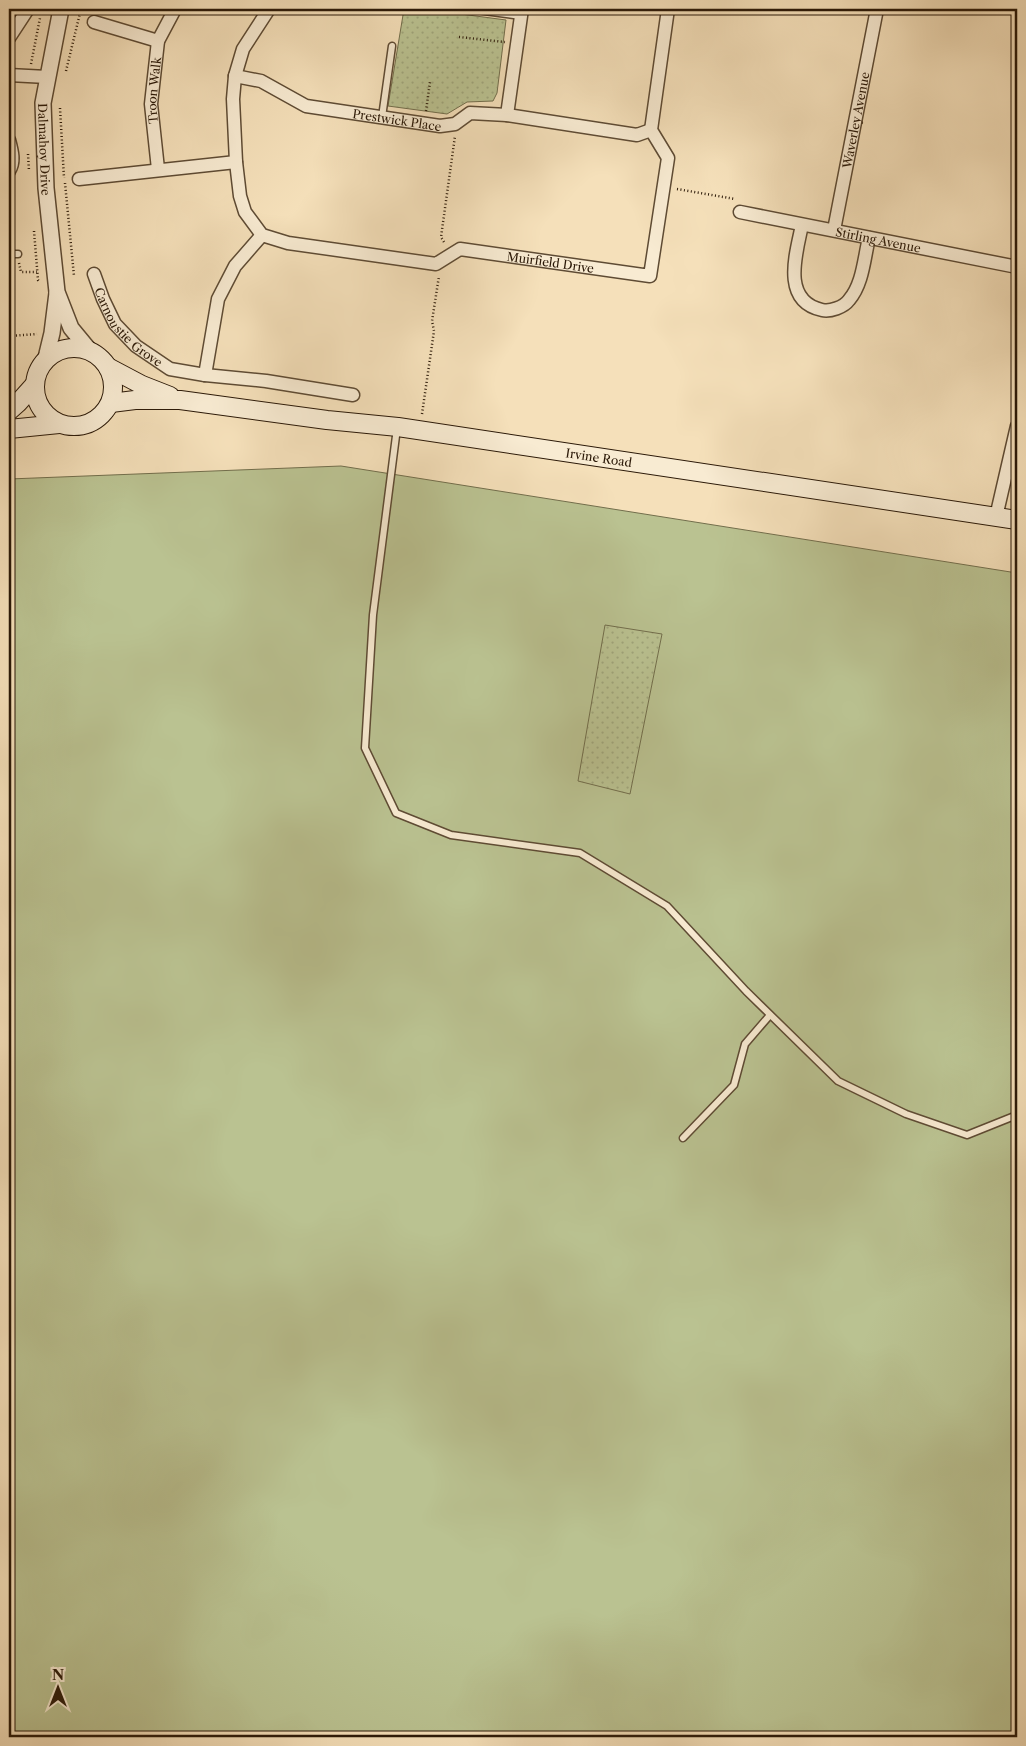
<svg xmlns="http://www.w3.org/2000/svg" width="1026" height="1746" viewBox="0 0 1026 1746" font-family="'Libre Caslon Text',serif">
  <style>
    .green { fill: #bac291; stroke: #726e4c }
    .park { fill: url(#park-dots); stroke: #726e4c }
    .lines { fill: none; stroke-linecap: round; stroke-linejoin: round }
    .service-casing { stroke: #5e4b34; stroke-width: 9 }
    .minor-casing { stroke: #5e4b34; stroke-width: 15 }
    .tertiary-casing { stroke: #5e4b34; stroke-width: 18 }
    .secondary-casing { stroke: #2b1908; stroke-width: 20 }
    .path { stroke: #2b1908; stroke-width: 2.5; stroke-dasharray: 1 2.5; stroke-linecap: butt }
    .service { stroke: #f8ebd2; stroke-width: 6 }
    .minor { stroke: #f8ebd2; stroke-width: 12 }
    .tertiary { stroke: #f8ebd2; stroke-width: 15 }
    .secondary { stroke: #f8ebd2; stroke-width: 18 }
    .labels { text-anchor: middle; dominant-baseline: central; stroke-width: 4; stroke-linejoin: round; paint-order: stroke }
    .street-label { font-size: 12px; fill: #2b1908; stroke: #f8ebd2 }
  </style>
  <defs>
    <pattern id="park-dots" width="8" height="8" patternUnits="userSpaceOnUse" patternTransform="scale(1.25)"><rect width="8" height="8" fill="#bac291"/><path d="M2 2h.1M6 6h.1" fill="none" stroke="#a0a67c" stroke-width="1.8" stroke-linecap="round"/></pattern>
  </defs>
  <rect width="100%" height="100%" fill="#f5e0ba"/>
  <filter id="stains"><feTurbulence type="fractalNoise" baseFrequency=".004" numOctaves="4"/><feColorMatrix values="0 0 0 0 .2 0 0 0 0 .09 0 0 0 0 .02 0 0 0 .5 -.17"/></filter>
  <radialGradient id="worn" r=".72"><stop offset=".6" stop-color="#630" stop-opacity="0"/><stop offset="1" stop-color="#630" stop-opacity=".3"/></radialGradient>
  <!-- green -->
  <path class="green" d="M341,466L1017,573V1737H9V479Z"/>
  <!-- park -->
  <g class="park">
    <path d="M404,9H423L506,20L497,93L493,101L467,102L447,114L388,106Z"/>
    <path d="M605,625L662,634L630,794L578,781Z"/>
  </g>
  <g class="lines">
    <!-- service casing -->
    <g class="service-casing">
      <g id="service">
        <path d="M469,9L521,16"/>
        <path d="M382,117L392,46"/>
        <path d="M9,254H18"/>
        <path d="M397,428L373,615L365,748L396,813L451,835L580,853L667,906L746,991L838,1081L906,1114L967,1135L1017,1115"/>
        <path d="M683,1138L734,1085L745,1044L770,1015"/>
      </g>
    </g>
    <!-- minor casing -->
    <g class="minor-casing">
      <g id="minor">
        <path id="s1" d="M269,9L243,49L235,76L233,99L236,162L240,196L245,212L262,235L288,243L436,264L460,249L650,276L668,158L651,130L668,9"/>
        <path d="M94,22L158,41"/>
        <path d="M9,38L28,9"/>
        <path d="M9,75L47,77"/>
        <path id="s2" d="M235,76L261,81L306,106L440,126L455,124L470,113L507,115L637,135L651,130"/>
        <path d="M507,115L522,9"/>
        <path d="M9,140C12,151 15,162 9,171"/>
        <path id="s3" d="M158,169L151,104L158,41L175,9"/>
        <path d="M79,179L236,162"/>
        <path id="s4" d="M740,212L1017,267"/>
        <path d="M802,225C796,254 781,301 822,310C830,312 844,307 849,300C863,284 864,258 869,238"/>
        <path id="s5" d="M834,230L877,9"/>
        <path id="s6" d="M94,274L103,299L115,324L136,346L170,369L205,375L266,381L353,395"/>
        <path d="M205,375L218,299L235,266L262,235"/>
        <path d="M996,517L1017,426"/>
      </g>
    </g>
    <!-- tertiary casing -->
    <g class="tertiary-casing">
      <g id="tertiary">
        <path id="s7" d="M61,9L43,103L46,188L57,292L71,328L90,351"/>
        <path d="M45,362L52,333L57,293"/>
      </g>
    </g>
    <!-- secondary casing -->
    <g class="secondary-casing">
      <g id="secondary">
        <circle cx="74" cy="387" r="39"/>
        <path d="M108,367L142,385L170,396"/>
        <path id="s8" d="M111,403L135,400H180L327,420L398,427L1017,520"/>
        <path d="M9,411L18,403L35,384"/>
        <path d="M9,429L59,424"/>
      </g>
    </g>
    <!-- path -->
    <g class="path">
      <path d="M459,37L505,42"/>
      <path d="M31,64L40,18"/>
      <path d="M66,71L81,9"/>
      <path d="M60,108L64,178"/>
      <path d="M426,111L430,82"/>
      <path d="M28,154L29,171"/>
      <path d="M65,183L74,276"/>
      <path d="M677,189L735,199"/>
      <path d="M34,231L38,280L40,282"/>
      <path d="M444,242L441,237L455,136"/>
      <path d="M19,263L21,272H37"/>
      <path d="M9,336L37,334"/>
      <path d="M422,414L434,331L432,321L439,276"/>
    </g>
    <!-- service -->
    <use href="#service" class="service"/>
    <!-- minor -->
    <use href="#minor" class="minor"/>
    <!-- tertiary -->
    <use href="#tertiary" class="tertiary"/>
    <!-- secondary -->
    <use href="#secondary" class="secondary"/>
  </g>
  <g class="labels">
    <!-- street labels -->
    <g class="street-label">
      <text stroke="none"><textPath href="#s3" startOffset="79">Troon Walk</textPath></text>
      <text stroke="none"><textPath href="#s2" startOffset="170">Prestwick Place</textPath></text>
      <text stroke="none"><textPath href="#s5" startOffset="112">Waverley Avenue</textPath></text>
      <text stroke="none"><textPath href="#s7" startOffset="142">Dalmahoy Drive</textPath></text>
      <text stroke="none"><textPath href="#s4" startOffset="141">Stirling Avenue</textPath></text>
      <text stroke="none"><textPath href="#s1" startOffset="538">Muirfield Drive</textPath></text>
      <text stroke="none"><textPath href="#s6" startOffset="65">Carnoustie Grove</textPath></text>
      <text stroke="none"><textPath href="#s8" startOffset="492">Irvine Road</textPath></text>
    </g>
  </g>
  <!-- margin -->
  <rect width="1026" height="1746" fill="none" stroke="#f5e0ba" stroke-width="30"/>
  <rect x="10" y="10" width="1006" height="1726" fill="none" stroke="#2b1908" stroke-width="2.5"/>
  <rect x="15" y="15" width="996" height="1716" fill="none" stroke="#2b1908"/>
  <!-- north arrow -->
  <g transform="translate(58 1688)" stroke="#f8ebd2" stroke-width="4" paint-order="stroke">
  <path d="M0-4L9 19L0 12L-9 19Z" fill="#2b1908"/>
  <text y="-8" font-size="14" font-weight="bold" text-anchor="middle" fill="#2b1908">N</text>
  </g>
  <rect width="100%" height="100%" filter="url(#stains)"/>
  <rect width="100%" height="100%" fill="url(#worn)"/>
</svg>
